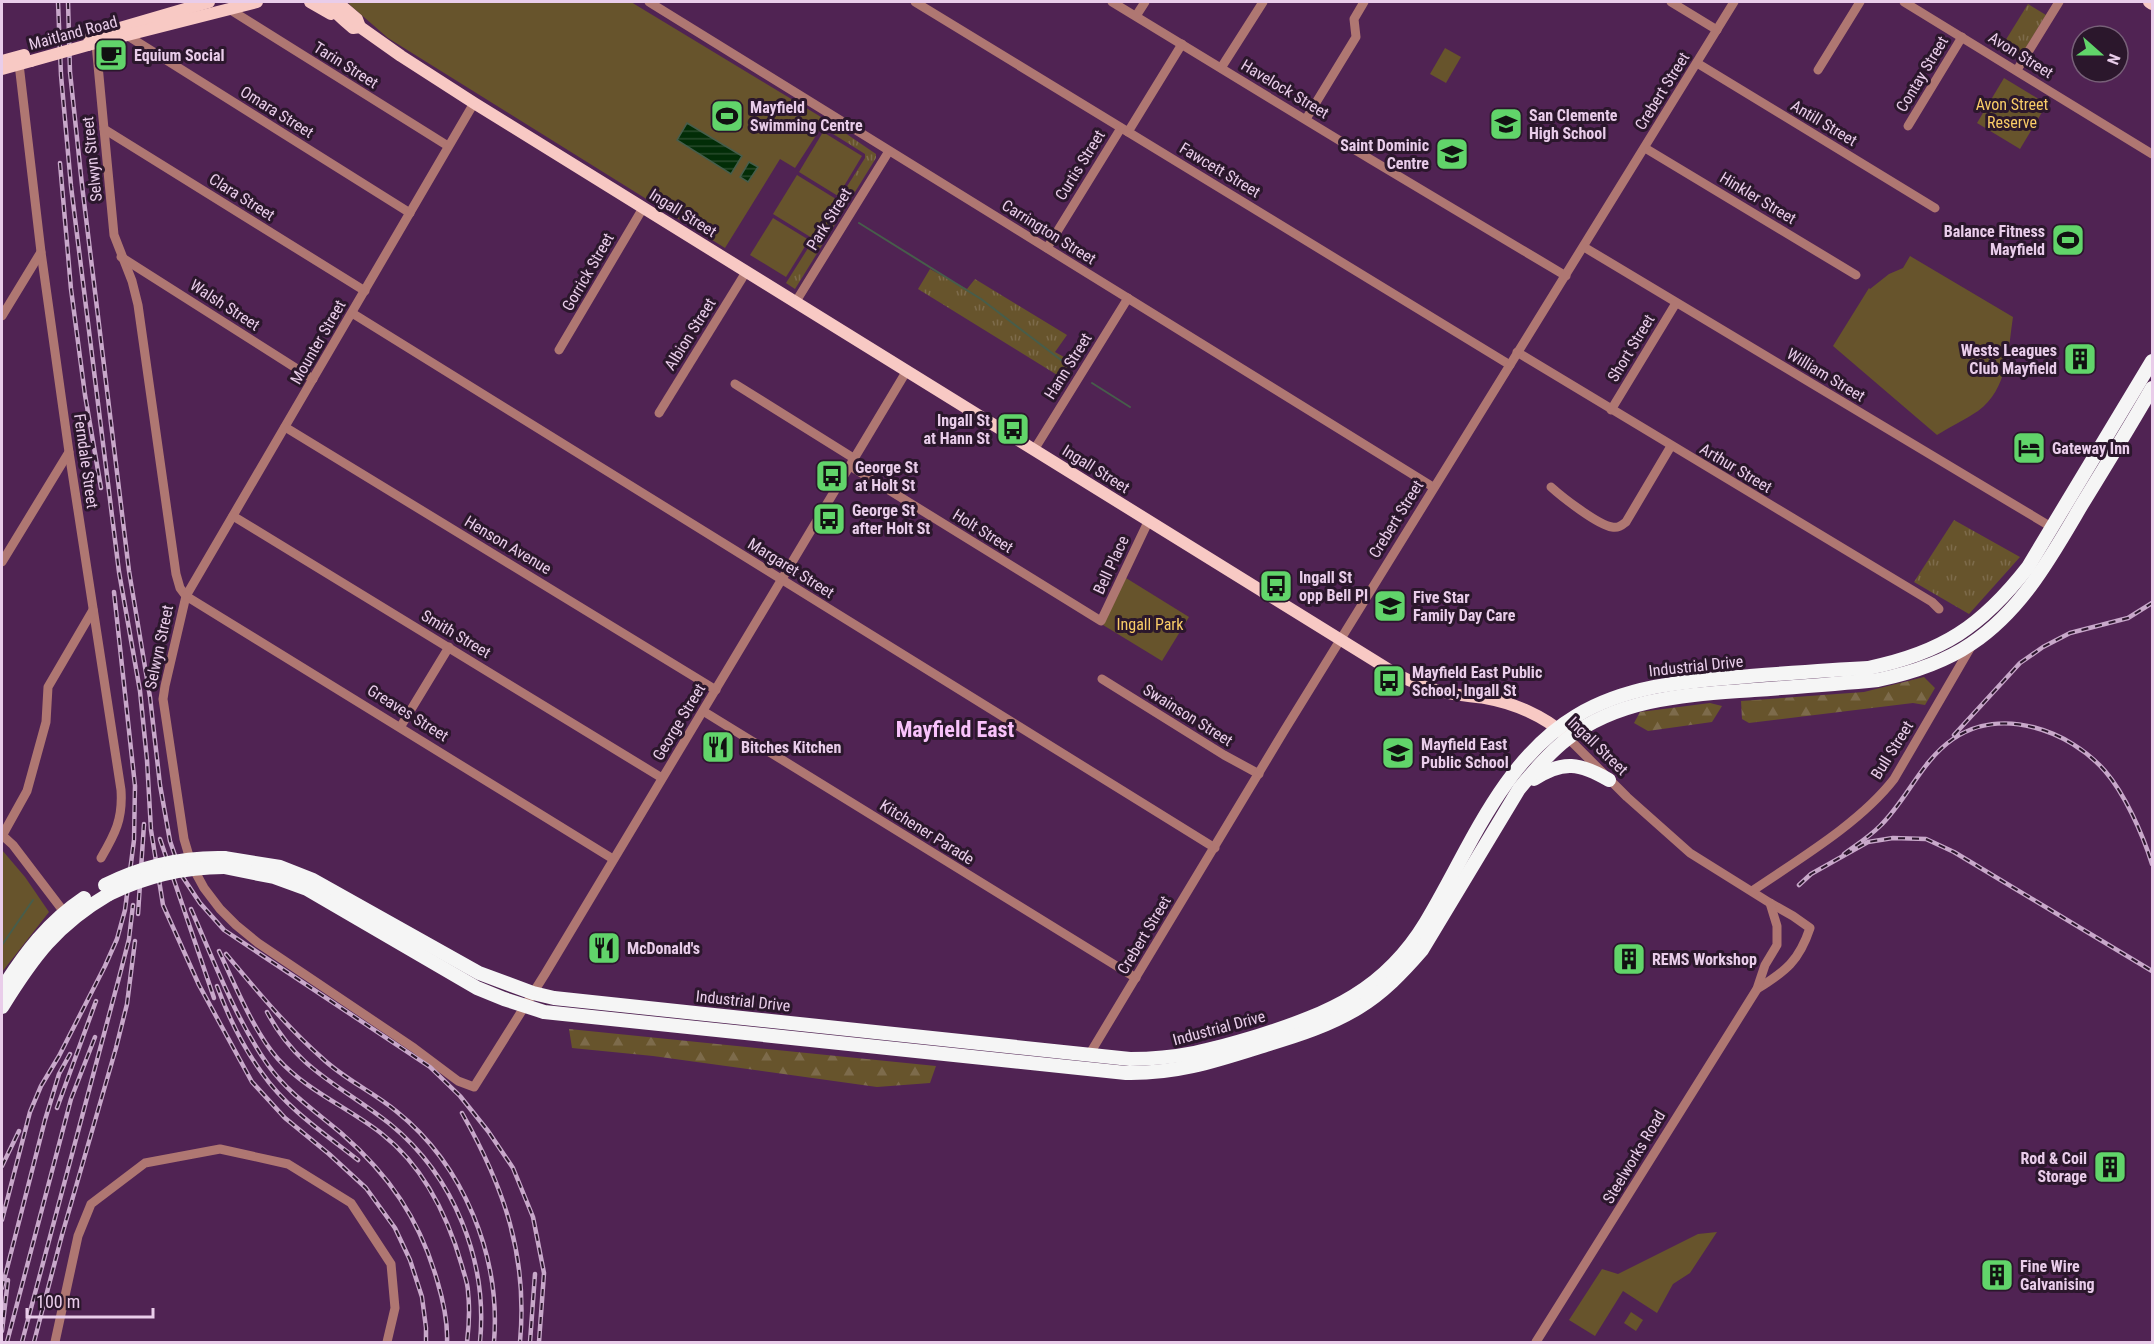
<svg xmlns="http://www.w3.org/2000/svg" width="2154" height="1344" viewBox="0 0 2154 1344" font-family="'Roboto Condensed',sans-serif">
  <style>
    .grass { fill: url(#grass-tufts) }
    .forest { fill: url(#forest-firs) }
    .park { fill: #67542c }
    .water { fill: url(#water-rules); stroke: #475d4b; stroke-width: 1.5 }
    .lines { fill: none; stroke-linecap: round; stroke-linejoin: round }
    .stream { stroke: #475d4b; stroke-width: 2 }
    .minor { stroke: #af7772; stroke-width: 9 }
    .major { stroke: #f8c9c4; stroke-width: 12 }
    .highway { stroke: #f5f5f5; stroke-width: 14 }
    .rail-casing { stroke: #c8a8ca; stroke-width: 4.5 }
    .rail { stroke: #2b172c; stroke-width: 2; stroke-dasharray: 7; stroke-linecap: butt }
    .major-bridge { stroke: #f8c9c4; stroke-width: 12 }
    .highway-bridge { stroke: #f5f5f5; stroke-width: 14 }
    .labels { text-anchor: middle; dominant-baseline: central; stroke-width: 6; stroke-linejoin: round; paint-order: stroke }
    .street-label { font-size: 16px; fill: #e9cdea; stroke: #2b172c }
    .poi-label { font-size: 16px; font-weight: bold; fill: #e9cdea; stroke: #2b172c; text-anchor: start }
    .park-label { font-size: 16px; fill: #f9cc67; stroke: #2b172c }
    .district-label { font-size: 22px; font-weight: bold; fill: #f9c2fb; stroke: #2b172c }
  </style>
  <defs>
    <pattern id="grass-tufts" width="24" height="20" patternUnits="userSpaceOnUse" patternTransform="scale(1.5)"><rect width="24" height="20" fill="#67542c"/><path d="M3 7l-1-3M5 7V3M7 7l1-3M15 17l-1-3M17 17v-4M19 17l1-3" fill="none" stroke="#7d6b4b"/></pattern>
    <pattern id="forest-firs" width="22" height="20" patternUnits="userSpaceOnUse" patternTransform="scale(1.5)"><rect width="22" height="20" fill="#67542c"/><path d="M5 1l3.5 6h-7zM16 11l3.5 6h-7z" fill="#7d6b4b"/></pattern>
    <pattern id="water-rules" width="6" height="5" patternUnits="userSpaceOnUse" patternTransform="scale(1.5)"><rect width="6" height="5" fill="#022d07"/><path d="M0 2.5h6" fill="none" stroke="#274a2b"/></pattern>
  </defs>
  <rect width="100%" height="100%" fill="#502353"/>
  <!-- grass -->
  <g class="grass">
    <path d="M2028,4L2046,15L2020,57L2002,46Z"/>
    <path d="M826,120L876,154V158L795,289L786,283L865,158V154L822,127Z"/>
    <path d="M930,269L967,289L975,279L1067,335L1055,352L1073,362L1062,378L918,289Z"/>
    <path d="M1954,520L2020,557L1969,614L1914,582Z"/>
  </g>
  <!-- forest -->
  <g class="forest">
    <path d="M1924,677L1935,688L1925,705L1913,703L1749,723L1742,719L1741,701L1864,692Z"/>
    <path d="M1710,703L1722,706L1712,722L1648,731L1634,723L1640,712Z"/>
    <path d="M569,1029L936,1066L930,1083L877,1087L653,1056L572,1048Z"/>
  </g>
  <!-- park -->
  <g class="park">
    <path d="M348,2H631L826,120L795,168L780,159L725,248L388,38L350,5Z"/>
    <path d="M1445,48L1461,57L1446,83L1430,74Z"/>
    <path d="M2004,78L2047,104L2020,149L1977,123Z"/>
    <path d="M823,132L862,156L838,196L799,172Z"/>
    <path d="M797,175L836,199L812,238L773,214Z"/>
    <path d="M773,218L809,240L786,277L750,255Z"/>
    <path d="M1910,256L2013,317C2008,350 2008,389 1978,411C1965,420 1951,426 1937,435L1833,346L1869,288L1870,289L1889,274L1903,268Z"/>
    <path d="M1126,578L1189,617L1162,661L1103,625Z"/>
    <path d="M2,850L25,877L49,912L2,972Z"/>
    <path d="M1717,1232L1690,1273L1673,1284L1657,1313L1623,1291L1595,1336L1569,1320L1602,1269L1618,1274L1698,1234Z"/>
    <path d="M1631,1312L1643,1320L1636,1331L1624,1323Z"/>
  </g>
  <!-- water -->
  <g class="water">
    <path d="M687,123L742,156L731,174L677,140Z"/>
    <path d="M749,162L758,167L748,182L740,177Z"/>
  </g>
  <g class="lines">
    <!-- stream -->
    <g class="stream">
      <path d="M859,223L981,299L1069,366"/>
      <path d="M1092,383L1130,407"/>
      <path d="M2,945L33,900"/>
    </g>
    <!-- minor -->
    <g class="minor">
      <path d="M649,2L1433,487"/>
      <path d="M915,2L1510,365"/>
      <path d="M1112,2L1370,159L1566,276"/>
      <path d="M1671,2L1717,30"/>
      <path d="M1904,2L2152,154"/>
      <path d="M229,9L448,146"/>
      <path d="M1136,16L1145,2"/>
      <path d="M128,36L410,213"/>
      <path d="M96,44L114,235L132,281L138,305L176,574L180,588L186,596L613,859"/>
      <path d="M1697,63L1935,208"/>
      <path d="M19,64L41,252L69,452L121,790C123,819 115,834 101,858"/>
      <path d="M1221,68L1263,2"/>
      <path d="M1818,70L1860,2"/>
      <path d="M2017,70L2059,2"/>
      <path d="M474,103L186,596L165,686L163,699L184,839L192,866L204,888L220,909L236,925L258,943L414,1048L458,1081L474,1087L545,974L906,372"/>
      <path d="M1306,119L1356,37L1354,19L1364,2"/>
      <path d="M1908,126L1962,37"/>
      <path d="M104,129L365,291"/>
      <path d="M1128,132L1182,44"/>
      <path d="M1645,148L1856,275"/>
      <path d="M1584,247L2053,528"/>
      <path d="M1047,248L1121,128"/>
      <path d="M121,257L313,379"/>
      <path d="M795,303L889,151"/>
      <path d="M352,313L1215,848"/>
      <path d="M2,316L41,252"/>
      <path d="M559,350L643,208"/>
      <path d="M1517,352L1932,602L1939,609"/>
      <path d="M735,384L855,459"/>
      <path d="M1611,410L1676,303"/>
      <path d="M659,413L746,272"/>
      <path d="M285,427L716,690"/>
      <path d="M1034,450L1128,298"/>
      <path d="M850,466L1101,621L1148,522"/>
      <path d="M1551,487C1562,497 1598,525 1612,527C1618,528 1621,526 1626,522L1671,446"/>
      <path d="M233,516L662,778"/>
      <path d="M2,562L69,452"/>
      <path d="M1102,679L1224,755L1259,774"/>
      <path d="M703,711L1136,978"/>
      <path d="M401,726L449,647"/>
      <path d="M1568,738L1627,797L1690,853L1770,903L1793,916L1810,928C1799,961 1786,971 1757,989"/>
      <path d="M2,835L13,845L64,912"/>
      <path d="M2,836L27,791L46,722L48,687L93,610"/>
      <path d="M1752,891C1799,859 1860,823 1894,779L1972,645"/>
      <path d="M1089,1055L1284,731L1734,2"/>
      <path d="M55,1342L78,1236L91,1204L145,1163L220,1149L288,1164L351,1203L391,1264L395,1308L387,1342"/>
      <path d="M1536,1342L1757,989L1765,965L1777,945V926L1770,903"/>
    </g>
    <!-- major -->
    <g class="major">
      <path d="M310,2L331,14"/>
      <path d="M326,2C334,12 342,19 353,28L360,27L401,56L474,103L1396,674C1413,683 1430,689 1448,693C1461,696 1473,696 1485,698C1514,703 1544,716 1565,735"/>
      <path d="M337,2L357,19L360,27"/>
      <path d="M2149,2L2152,4"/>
      <path d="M89,37L209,2"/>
      <path d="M88,45L257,2"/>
      <path d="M2,61L24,55"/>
      <path d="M2,69L31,61"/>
    </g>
    <!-- highway -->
    <g class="highway">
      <path d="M1534,779C1563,760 1580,763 1609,780"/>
      <path d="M224,858L280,867L313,880L479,973L533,993L554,998L1130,1059C1178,1059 1212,1050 1258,1036C1330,1013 1385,990 1426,922C1469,851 1501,761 1576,716C1629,684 1690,681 1750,676C1789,673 1828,670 1868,668C1942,653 1982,626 2028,567L2152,361"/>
      <path d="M224,867L274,877L307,889L477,988L504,999L544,1012L1126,1073C1179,1074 1218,1060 1269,1044C1299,1035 1330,1025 1358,1008C1383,993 1403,972 1422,950L1519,789C1534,771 1549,753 1567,739C1620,697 1690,695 1754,690C1796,687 1837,684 1878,680C1911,673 1943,663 1971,644C2022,610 2051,557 2081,506C2105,467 2129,428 2152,388"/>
      <path d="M2,989C25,953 48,922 84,898"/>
      <path d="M2,1007C33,957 56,925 109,894"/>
    </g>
    <!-- rail casing -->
    <g class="rail-casing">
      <g id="rail">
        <path d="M58,2L61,75L71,186L119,572L140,691L147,760L151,830L163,905L199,985L252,1082L285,1118L329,1154L366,1188L395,1228L410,1260L422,1297L426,1328V1342"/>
        <path d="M68,2L70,72L82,185L129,571L150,697L160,785L170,841L182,876L200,903L224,930L430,1067L460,1096L488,1131L513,1168L533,1217L544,1273L539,1342"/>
        <path d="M60,163L71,289L85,395L101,488"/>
        <path d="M1954,735L2020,663L2043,647L2070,633L2128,618L2152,603"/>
        <path d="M160,839L214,998"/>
        <path d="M1844,854C1856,845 1869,837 1880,826C1907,800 1921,761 1953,739C2001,706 2069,730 2105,771C2125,794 2143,835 2152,864"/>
        <path d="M1799,885L1811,874L1868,842L1893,838L1926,839L1954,852L2152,971"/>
        <path d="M191,909C214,961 235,1018 268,1065C288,1093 315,1111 341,1133C389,1175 419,1218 437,1280C443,1300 448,1321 447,1342"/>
        <path d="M138,914L144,824"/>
        <path d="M219,951C234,983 255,1034 278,1059C307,1091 349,1108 382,1134C423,1166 448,1217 462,1266C464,1274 468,1283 468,1292C470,1309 469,1326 467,1342"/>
        <path d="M226,954C257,991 287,1027 322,1058C344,1079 373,1092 396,1111C464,1165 501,1257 494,1342"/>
        <path d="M217,986C228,1016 243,1047 262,1073C286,1108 325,1134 358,1160"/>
        <path d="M267,1012C298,1071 341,1085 390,1124C454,1176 488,1261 480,1342"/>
        <path d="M57,1108L96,1001"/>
        <path d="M462,1113C504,1187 528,1256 520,1342"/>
        <path d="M2,1166L19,1131"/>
        <path d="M2,1220L30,1112L41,1086L59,1056L105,966L117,939L125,910L134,840L135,786L114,592"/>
        <path d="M2,1288L45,1120L59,1074L70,1054"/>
        <path d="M2,1331L8,1280"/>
        <path d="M7,1342L71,1099L95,1037"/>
        <path d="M22,1342L120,974L129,939L133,905"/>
        <path d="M34,1342L62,1235L116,1048L127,1004L135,941"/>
        <path d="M530,1342L535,1274"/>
      </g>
    </g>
    <!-- rail -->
    <use href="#rail" class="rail"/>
    <!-- major-bridge -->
    <path class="major-bridge" d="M31,61L88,45"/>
    <!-- highway-bridge -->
    <g class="highway-bridge">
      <path d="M105,885C143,866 182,857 224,858"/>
      <path d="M109,894C146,876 183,867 224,867"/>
    </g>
  </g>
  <!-- icons -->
  <defs>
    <g id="cafe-square" transform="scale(1.725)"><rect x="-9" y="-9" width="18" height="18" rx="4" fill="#61d46a" stroke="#2b172c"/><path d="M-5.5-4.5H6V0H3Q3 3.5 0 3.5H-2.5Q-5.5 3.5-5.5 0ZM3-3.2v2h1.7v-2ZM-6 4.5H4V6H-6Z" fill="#111"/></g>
    <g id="stadium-square" transform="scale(1.725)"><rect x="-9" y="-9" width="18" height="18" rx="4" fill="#61d46a" stroke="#2b172c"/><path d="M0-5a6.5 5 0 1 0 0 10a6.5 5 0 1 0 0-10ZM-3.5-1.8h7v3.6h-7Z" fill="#111"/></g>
    <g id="school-square" transform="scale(1.725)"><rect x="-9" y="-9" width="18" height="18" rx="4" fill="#61d46a" stroke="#2b172c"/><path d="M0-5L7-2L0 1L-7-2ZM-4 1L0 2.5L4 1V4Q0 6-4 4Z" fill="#111"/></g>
    <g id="building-square" transform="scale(1.725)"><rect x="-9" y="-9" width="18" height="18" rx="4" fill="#61d46a" stroke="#2b172c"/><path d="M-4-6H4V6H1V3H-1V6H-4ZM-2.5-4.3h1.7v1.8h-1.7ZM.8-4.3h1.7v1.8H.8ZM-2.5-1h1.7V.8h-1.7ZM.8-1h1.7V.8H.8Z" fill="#111"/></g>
    <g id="bus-square" transform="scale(1.725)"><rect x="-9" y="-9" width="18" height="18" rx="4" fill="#61d46a" stroke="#2b172c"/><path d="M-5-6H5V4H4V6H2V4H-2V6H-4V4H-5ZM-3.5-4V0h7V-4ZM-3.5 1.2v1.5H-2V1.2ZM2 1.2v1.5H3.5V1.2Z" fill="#111"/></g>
    <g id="hotel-square" transform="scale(1.725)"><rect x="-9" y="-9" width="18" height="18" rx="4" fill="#61d46a" stroke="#2b172c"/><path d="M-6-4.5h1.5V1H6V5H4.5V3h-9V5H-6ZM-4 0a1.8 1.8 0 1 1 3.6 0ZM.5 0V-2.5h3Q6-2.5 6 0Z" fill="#111"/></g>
    <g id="restaurant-square" transform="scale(1.725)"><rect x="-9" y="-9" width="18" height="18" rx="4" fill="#61d46a" stroke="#2b172c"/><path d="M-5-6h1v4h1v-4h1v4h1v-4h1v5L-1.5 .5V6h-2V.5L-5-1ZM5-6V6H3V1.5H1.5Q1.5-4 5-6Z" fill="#111"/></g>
  </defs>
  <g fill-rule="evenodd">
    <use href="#cafe-square" x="111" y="55"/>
    <use href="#stadium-square" x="727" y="116"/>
    <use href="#school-square" x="1506" y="124"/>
    <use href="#school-square" x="1452" y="154"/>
    <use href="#stadium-square" x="2068" y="240"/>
    <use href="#building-square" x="2080" y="359"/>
    <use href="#bus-square" x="1013" y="429"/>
    <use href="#hotel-square" x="2029" y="448"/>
    <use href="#bus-square" x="832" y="476"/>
    <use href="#bus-square" x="829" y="519"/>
    <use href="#bus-square" x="1276" y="586"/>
    <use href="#school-square" x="1390" y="606"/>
    <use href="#bus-square" x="1389" y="681"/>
    <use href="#restaurant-square" x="718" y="747"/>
    <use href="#school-square" x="1398" y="753"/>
    <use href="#restaurant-square" x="604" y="948"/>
    <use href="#building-square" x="1629" y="959"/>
    <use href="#building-square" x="2110" y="1167"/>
    <use href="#building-square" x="1997" y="1275"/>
  </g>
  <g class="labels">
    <!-- street labels -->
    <g class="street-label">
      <text transform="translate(73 33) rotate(-15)">Maitland Road</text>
      <text transform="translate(2021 55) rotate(32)">Avon Street</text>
      <text transform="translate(346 65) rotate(32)">Tarin Street</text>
      <text transform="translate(1922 74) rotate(-59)">Contay Street</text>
      <text transform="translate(1285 89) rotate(31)">Havelock Street</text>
      <text transform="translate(1662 91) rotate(-58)">Crebert Street</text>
      <text transform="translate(277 112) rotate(32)">Omara Street</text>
      <text transform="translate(1824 123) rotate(31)">Antill Street</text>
      <text transform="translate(92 159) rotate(-96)">Selwyn Street</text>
      <text transform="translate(1080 165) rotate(-58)">Curtis Street</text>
      <text transform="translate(1220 170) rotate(31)">Fawcett Street</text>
      <text transform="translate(242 197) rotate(32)">Clara Street</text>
      <text transform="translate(1758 198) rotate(31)">Hinkler Street</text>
      <text transform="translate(683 213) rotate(32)">Ingall Street</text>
      <text transform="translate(829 219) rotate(-58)">Park Street</text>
      <text transform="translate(1049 232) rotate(32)">Carrington Street</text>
      <text transform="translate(588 272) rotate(-60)">Gorrick Street</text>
      <text transform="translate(225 305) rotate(33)">Walsh Street</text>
      <text transform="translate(690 334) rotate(-58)">Albion Street</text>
      <text transform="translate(318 342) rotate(-60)">Mounter Street</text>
      <text transform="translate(1631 348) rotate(-59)">Short Street</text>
      <text transform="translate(1068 366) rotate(-58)">Hann Street</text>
      <text transform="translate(1826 375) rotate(31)">William Street</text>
      <text transform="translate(86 461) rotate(82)">Ferndale Street</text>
      <text transform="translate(1736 468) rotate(31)">Arthur Street</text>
      <text transform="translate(1096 469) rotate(32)">Ingall Street</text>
      <text transform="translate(1396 519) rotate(-58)">Crebert Street</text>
      <text transform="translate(983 531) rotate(32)">Holt Street</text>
      <text transform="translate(508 545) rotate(31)">Henson Avenue</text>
      <text transform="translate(1111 565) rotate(-65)">Bell Place</text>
      <text transform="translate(791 568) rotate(32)">Margaret Street</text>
      <text transform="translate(456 634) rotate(31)">Smith Street</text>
      <text transform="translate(159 647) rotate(-78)">Selwyn Street</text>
      <text transform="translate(1696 666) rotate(-6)">Industrial Drive</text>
      <text transform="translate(408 713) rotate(32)">Greaves Street</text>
      <text transform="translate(1188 715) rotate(32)">Swainson Street</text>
      <text transform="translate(679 722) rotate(-59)">George Street</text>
      <text transform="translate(1598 746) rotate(44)">Ingall Street</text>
      <text transform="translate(1892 750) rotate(-58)">Bull Street</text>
      <text transform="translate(927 832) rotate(32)">Kitchener Parade</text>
      <text transform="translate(1144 935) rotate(-59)">Crebert Street</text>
      <text transform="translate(743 1001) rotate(6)">Industrial Drive</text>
      <text transform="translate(1219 1028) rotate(-15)">Industrial Drive</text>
      <text transform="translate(1634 1157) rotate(-59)">Steelworks Road</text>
    </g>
    <!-- poi labels -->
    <g class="poi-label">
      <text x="134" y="55">Equium Social</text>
      <text x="750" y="107">Mayfield<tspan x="750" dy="18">Swimming Centre</tspan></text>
      <text x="1529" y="115">San Clemente<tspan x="1529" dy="18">High School</tspan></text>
      <text x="1429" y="145" text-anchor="end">Saint Dominic<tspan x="1429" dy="18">Centre</tspan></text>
      <text x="2045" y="231" text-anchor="end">Balance Fitness<tspan x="2045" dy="18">Mayfield</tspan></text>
      <text x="2057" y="350" text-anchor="end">Wests Leagues<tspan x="2057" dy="18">Club Mayfield</tspan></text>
      <text x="990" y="420" text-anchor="end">Ingall St<tspan x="990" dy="18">at Hann St</tspan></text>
      <text x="2052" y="448">Gateway Inn</text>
      <text x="855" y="467">George St<tspan x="855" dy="18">at Holt St</tspan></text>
      <text x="852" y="510">George St<tspan x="852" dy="18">after Holt St</tspan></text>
      <text x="1299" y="577">Ingall St<tspan x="1299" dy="18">opp Bell Pl</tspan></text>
      <text x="1413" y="597">Five Star<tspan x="1413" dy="18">Family Day Care</tspan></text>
      <text x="1412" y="672">Mayfield East Public<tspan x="1412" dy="18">School, Ingall St</tspan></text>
      <text x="1421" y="744">Mayfield East<tspan x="1421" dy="18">Public School</tspan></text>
      <text x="741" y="747">Bitches Kitchen</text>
      <text x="627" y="948">McDonald's</text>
      <text x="1652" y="959">REMS Workshop</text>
      <text x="2087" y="1158" text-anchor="end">Rod &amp; Coil<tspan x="2087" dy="18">Storage</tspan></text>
      <text x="2020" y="1266">Fine Wire<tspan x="2020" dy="18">Galvanising</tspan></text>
    </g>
    <!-- park labels -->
    <g class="park-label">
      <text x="2012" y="104">Avon Street<tspan x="2012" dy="18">Reserve</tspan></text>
      <text x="1150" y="624">Ingall Park</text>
    </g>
    <!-- district labels -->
    <g class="district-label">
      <text x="955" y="729">Mayfield East</text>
    </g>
  </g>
  <!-- border -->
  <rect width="2154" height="1344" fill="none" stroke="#e9cdea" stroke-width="6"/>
  <!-- north arrow -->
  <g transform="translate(2100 54) rotate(111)"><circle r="28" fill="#2b172c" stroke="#776078" stroke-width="1.5"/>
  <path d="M0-4.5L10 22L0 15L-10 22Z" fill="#61d46a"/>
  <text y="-9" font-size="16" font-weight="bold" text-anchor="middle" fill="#e9cdea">N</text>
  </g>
  <!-- scale -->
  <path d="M27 1308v9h126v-9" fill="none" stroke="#e9cdea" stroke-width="3"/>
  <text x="36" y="1308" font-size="18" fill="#e9cdea" stroke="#2b172c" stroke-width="4.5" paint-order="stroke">100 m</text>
</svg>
